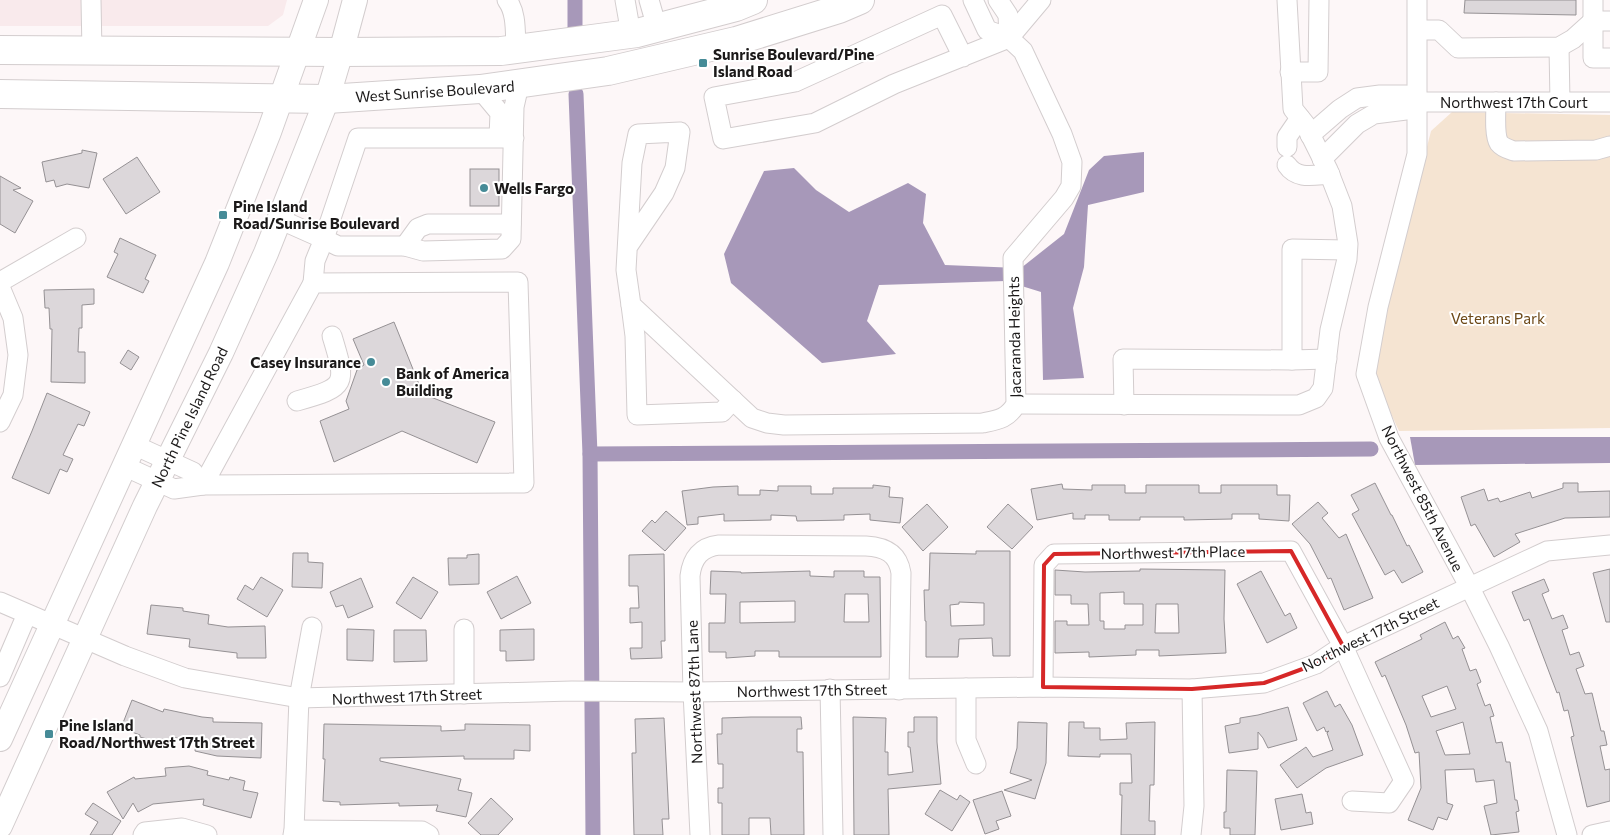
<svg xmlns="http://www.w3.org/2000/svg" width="1610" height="835" viewBox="0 0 1610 835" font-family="Commissioner,sans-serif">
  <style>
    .built { fill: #f9eaec }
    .green { fill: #f5e4d2 }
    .water { fill: #a798b9 }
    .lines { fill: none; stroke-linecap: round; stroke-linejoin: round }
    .canal { stroke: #a798b9; stroke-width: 15 }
    .building { fill: #dcd7da; stroke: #959194; fill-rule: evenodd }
    .minor-casing { stroke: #d3cdce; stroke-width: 21 }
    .major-casing { stroke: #d3cdce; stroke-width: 26 }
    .highway-casing { stroke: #d3cdce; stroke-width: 30 }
    .minor { stroke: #fff; stroke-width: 19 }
    .major { stroke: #fff; stroke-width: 24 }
    .highway { stroke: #fff; stroke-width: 28 }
    .marked { fill: none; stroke: #d62828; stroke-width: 4; stroke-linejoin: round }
    .poi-dot { fill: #468b97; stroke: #fff; stroke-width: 2 }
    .labels { text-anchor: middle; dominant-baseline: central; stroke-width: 4; stroke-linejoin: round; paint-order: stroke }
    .poi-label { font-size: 15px; font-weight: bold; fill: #1b1919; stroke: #fff; text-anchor: start }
    .street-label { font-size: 15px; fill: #1b1919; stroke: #fff }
    .park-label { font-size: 15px; fill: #6d4918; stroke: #fff }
  </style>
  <rect width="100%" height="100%" fill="#fdf7f8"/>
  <!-- built -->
  <path class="built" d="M0,0H287L283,15L268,26H0Z"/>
  <!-- green -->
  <path class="green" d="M1452,112L1610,115V428L1399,431L1373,375L1376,346L1431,131Z"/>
  <!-- water -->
  <g class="water">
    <path d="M1144,152V192L1088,205L1084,267L1073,308L1084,378L1043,380L1041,292L1006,281L879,285L867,321L896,354L822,363L731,283L724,254L764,171L794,168L816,190L849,212L908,183L926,194L923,223L945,265L1021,268L1064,234L1089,170L1104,156Z"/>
    <path d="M1410,437H1610V463L1415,465Z"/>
  </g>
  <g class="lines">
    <!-- canal -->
    <g class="canal">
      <path d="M575,0V28"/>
      <path d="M576,94L590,454L593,835"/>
      <path d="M590,454L1371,449"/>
    </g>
  </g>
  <!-- building -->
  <g class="building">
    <path d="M1465,0H1576V15L1464,13Z"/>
    <path d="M82,150L97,153L89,188L67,184L56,187L54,180L46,182L42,162L82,153Z"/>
    <path d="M137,157L160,192L126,214L103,179Z"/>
    <rect x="470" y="169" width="29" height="37"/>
    <path d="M0,176L21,188L13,190L33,201L15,233L0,224Z"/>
    <path d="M120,238L156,255L145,279L149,281L143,293L107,277L118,254L114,252Z"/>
    <path d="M94,289V304L82,305V328H79L78,352H85V383L51,382L52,329H50L49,308H45L44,290Z"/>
    <path d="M394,322L423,394L495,422L477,463L402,431L334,462L320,421L349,409L346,401L357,370L364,365L353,339Z"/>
    <path d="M128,350L139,357L131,370L120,363Z"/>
    <path d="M47,393L90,412L84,426L78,424L63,455L73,459L67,472L60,469L49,494L12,478L32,431Z"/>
    <path d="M1375,483L1391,515H1392L1407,546L1409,545L1423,572L1402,583L1394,570L1385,575L1352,514L1359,510L1351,495Z"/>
    <path d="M1563,483H1578V492L1610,491V517L1565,518L1515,534L1520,542L1494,557L1475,524L1471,526L1461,497L1484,489L1488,501L1498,498L1500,502L1530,492L1532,498L1563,488Z"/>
    <path d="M1062,484L1063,489L1092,490V485H1125V493H1146V485H1199V493H1221V485H1277V495H1290L1289,521L1259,519V514H1232V519L1184,520V517H1140V520H1109V515H1085V519H1073V513L1037,520L1031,489Z"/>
    <path d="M873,485L890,487L889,497L903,498L900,523L870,520V514L844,515V520L797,521L796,516L771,515V520L724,521V514L698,517V524L687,525L682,491L713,487L738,486V495H760V490L778,491V486H811V494H833V488H873Z"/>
    <path d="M1318,502L1328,513L1322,518L1339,538L1346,534L1373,598L1344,610L1331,578L1328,579L1310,544L1292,524Z"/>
    <path d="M927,504L948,527L923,551L902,527Z"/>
    <path d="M1008,504L1033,527L1012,549L987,527Z"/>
    <path d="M666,511L686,528L665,551L642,531L652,520L655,523Z"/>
    <path d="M976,551H1010V656H993L992,638L959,639L958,657H926V621H925L924,590H929L930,553L976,554ZM959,602L984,603V625L951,626L950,605L959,604Z"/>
    <path d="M293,553H308V562L323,563L322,588L292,587Z"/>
    <path d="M479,554V584L449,585L448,558H467V555Z"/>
    <path d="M664,554L665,641H661L662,658L631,659L630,648H642V622L630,623V608H639L638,586H629V555Z"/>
    <path d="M1140,569L1225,570L1224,619L1226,653L1159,656V650H1136V655L1089,657V652L1055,653V621H1067V625H1089L1088,604H1071V595H1055V570L1085,572L1140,571ZM1124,592V604H1143V625H1125V629H1104V621H1100V593ZM1156,604H1178L1179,633H1155Z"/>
    <path d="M1610,569V622H1606L1593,573Z"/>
    <path d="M711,571L741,572V573L810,571V576L834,577V571H864V577H880L881,657H779V651H755V656L726,658V652H709V623H725L726,594H710ZM845,594H868L869,622H844ZM795,601V622L740,623V602Z"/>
    <path d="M1261,571L1285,616L1290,613L1297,628L1267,643L1237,584Z"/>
    <path d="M517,576L531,603L501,619L487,592Z"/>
    <path d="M261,577L283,590L267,617L237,599L245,585L253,590Z"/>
    <path d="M413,577L438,592L421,619L396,603Z"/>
    <path d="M361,578L373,607L348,618L343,605L336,607L330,592Z"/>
    <path d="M1544,579L1549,591L1542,594L1552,619L1563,615L1568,628L1562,630L1570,655L1579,652L1584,666L1576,669L1585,694L1592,693L1601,731H1604L1607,745L1600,746L1605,770L1610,769V801L1587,807L1571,737L1574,736L1568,710L1564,711L1559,692L1557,693L1529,619L1524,621L1512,592Z"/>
    <path d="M151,605L183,608V611L209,615L208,624L228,627L265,626L266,658H237V653L189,647L190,639L147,634Z"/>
    <path d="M1445,622L1453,639L1458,636L1465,648L1462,649L1470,671L1476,669L1481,682L1477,684L1485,706L1490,704L1494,716L1490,717L1496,743L1502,742L1506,762H1510L1515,800H1517L1519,811L1516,812L1519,832L1491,835L1484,806L1497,803L1494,780L1476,782L1474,769L1445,770L1447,803L1453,805L1447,820L1438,817L1433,830L1408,820L1421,788L1419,752L1415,753L1406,725L1385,675L1382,677L1375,662L1422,639L1420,635ZM1447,686L1456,709L1431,717L1422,696ZM1463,722L1470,754L1445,755L1436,731Z"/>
    <path d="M347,629L374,630L373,661L347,660Z"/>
    <path d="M534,629V660L506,661V651H500V630Z"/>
    <path d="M394,630H426L427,661L394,662Z"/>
    <path d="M1327,691L1335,707L1340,704L1352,725L1363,755L1326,768L1297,788L1280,765L1306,747L1313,757L1333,750L1327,733L1329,731L1326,732L1324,727L1317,731L1303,703Z"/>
    <path d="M132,700L163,712L164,709L202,717L213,718V722L262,723L261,758L217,756L195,751L196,743L173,737L171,746L140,737V735L121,728Z"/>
    <path d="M1288,707L1297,740L1268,748L1263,738L1258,732V749L1229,753L1225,726L1240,723V718L1258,715Z"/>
    <path d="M751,717H801L802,729H797V752H803L804,835H771L770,818H749V835H722V803H718V788H723V764H718L717,734H722V718Z"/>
    <path d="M853,717L886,718L885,752H888V775L913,772L910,747H908V732H914V717H937V742L941,784L888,789L889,835H854Z"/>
    <path d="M664,718L669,819H662L663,835H634L632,753H636L635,719Z"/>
    <path d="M1018,722L1047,723L1046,763L1035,799L1004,790L1032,780L1010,773L1017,748Z"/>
    <path d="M1069,722H1084V728H1100V740L1127,739L1126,723L1155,722L1154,785H1150L1149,821H1155V835H1121L1122,795H1120V783H1132L1131,754H1100V757L1068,756Z"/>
    <path d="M324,724L441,726V731L465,730V724L530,725V751L514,750V759H464V756L380,758V761L461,779L458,790L472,793L466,817L436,811L438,805L399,806V803L340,805V802L323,801L325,759H323Z"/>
    <path d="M189,766L208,771L207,775L229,780L230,777L245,781L243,790L258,793L251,818L203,805L204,799L153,804L138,812L133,803L123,819L107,792L134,777L135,779L166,776L165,768Z"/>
    <path d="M1227,770L1257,771L1255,835H1230V828H1224V812H1226Z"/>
    <path d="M940,790L957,800L960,795L970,802L952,831L925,814Z"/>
    <path d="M1002,791L1011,816L996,821L999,829L985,834L973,800Z"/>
    <path d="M1302,794L1306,813L1311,812L1313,824L1281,830L1275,799Z"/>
    <path d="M491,798L513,819L498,835H481L468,823Z"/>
    <path d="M93,803L121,821L112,835H90L98,822L85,814Z"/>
  </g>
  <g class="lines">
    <!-- minor casing -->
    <g class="minor-casing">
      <g id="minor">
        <path d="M91,0L92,51"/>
        <path d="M507,0C517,13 515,33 516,49"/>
        <path d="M625,0L631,34"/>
        <path d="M649,0L657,28"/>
        <path d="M998,0L1008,15L1009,38"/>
        <path d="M1417,0V154L1378,307L1366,374L1389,438L1469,586L1499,646L1538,731L1567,835"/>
        <path d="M1593,0V58H1610"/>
        <path d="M1418,30H1439L1458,48L1559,47L1573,39L1593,21H1610"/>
        <path d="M1559,47L1560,102"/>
        <path d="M963,57L942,15L795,82L714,97L723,139L815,123L894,84L1009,38L1041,0"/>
        <path d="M1290,72H1318L1319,0"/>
        <path d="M480,89L500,113L499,137"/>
        <path d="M1417,102H1610"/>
        <path d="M1496,102C1496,111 1494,135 1499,143C1503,148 1508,149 1514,151L1596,150L1610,146"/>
        <path d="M1310,135L1340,109L1357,98L1380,95H1406L1417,102"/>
        <path d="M514,138H358L324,239L338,246H405L423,251L502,249L511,239L514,107L519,85"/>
        <path d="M1287,147V137L1300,118"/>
        <path d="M1322,159L1357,124L1374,114L1406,110L1417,102"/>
        <path d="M1287,165C1297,180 1314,175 1330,174"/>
        <path d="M279,219L324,239L315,261L313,283"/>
        <path d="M405,246L418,228L428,224H511"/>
        <path d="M628,246L664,193L675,168L680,132L638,134L632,163L626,270L631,305L752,418L767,423L784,425L982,423C997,420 1008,419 1016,404L1013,258L1064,198L1071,186L1072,162L1062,134L1023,51L1009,38L987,30L973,0"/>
        <path d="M0,282L76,238"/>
        <path d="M518,282L524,483L203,485L313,283Z"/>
        <path d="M0,287L13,318L18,355L13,395L0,422"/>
        <path d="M631,305L635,336L637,415L722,412L733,400"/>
        <path d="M1327,359L1292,360V249L1347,250"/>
        <path d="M297,401C347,387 347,385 332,336"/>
        <path d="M1016,404L1299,405L1316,398L1323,388L1330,330L1347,259L1348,244L1342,206L1328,170L1305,124L1293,109L1287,0"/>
        <path d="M1124,405L1123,359L1292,360"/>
        <path d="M124,466L174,489L203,485L193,472L134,445"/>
        <path d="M0,602L125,656L185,678L299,698L572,691L693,692L1043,687L1192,689L1264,683L1316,664L1343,646L1547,551L1610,545"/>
        <path d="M464,629V694"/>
        <path d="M0,677L27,614"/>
        <path d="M1043,687L1044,565L1054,554L1291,551L1343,646L1404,781L1389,803L1352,801"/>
        <path d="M966,688V740L976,764"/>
        <path d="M830,689L833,835"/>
        <path d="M294,830L422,831L429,835"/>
        <path d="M143,835L145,832L182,828L207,835"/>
        <path d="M293,835L294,830L299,698L312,627"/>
        <path d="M700,835L693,692L690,576C692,558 701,547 719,545L866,546C885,547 898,553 901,573L899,690"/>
        <path d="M1191,835L1194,806L1192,689"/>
        <path d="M1592,835L1610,831"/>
      </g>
    </g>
    <!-- major casing -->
    <g class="major-casing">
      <g id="major">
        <path d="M0,739L217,263L269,132L316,0"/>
        <path d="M0,826L145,506L221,353L266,253L327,99L341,52L355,0"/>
      </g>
    </g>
    <!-- highway casing -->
    <g class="highway-casing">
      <g id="highway">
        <path d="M0,50L341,52L501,51L637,33L736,7L753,0"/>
        <path d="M0,94L327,99L480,89L608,71L736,41L839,9L860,0"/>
      </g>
    </g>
    <!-- minor -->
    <use href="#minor" class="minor"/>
    <!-- major -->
    <use href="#major" class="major"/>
    <!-- highway -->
    <use href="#highway" class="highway"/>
  </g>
  <!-- marked area -->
  <path class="marked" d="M1291,551L1343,646L1316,664L1264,683L1192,689L1043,687L1044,565L1054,554Z"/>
  <!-- markers -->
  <g class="poi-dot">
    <rect x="698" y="58" width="10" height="10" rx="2.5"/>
    <circle cx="484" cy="188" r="5"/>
    <rect x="218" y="210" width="10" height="10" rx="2.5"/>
    <circle cx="371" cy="362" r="5"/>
    <circle cx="386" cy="382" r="5"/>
    <rect x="44" y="729" width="10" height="10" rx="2.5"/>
  </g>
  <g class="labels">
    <!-- poi labels -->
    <g class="poi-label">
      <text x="713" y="54">Sunrise Boulevard/Pine<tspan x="713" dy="17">Island Road</tspan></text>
      <text x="494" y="188">Wells Fargo</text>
      <text x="233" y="206">Pine Island<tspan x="233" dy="17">Road/Sunrise Boulevard</tspan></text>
      <text x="361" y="362" text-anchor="end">Casey Insurance</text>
      <text x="396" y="373">Bank of America<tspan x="396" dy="17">Building</tspan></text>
      <text x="59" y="725">Pine Island<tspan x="59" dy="17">Road/Northwest 17th Street</tspan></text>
    </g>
    <!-- street labels -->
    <g class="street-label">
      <text transform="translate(435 91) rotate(-4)">West Sunrise Boulevard</text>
      <text x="1514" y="102">Northwest 17th Court</text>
      <text transform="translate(1014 337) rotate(-91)">Jacaranda Heights</text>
      <text transform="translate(189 417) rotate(-64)">North Pine Island Road</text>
      <text transform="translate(1423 498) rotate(63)">Northwest 85th Avenue</text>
      <text transform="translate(1173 552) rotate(-1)">Northwest 17th Place</text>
      <text transform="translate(1370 634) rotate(-26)">Northwest 17th Street</text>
      <text transform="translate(812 690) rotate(-1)">Northwest 17th Street</text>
      <text transform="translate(694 692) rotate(-92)">Northwest 87th Lane</text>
      <text transform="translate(407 696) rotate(-2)">Northwest 17th Street</text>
    </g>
    <!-- park labels -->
    <g class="park-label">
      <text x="1498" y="318">Veterans Park</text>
    </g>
  </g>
</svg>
